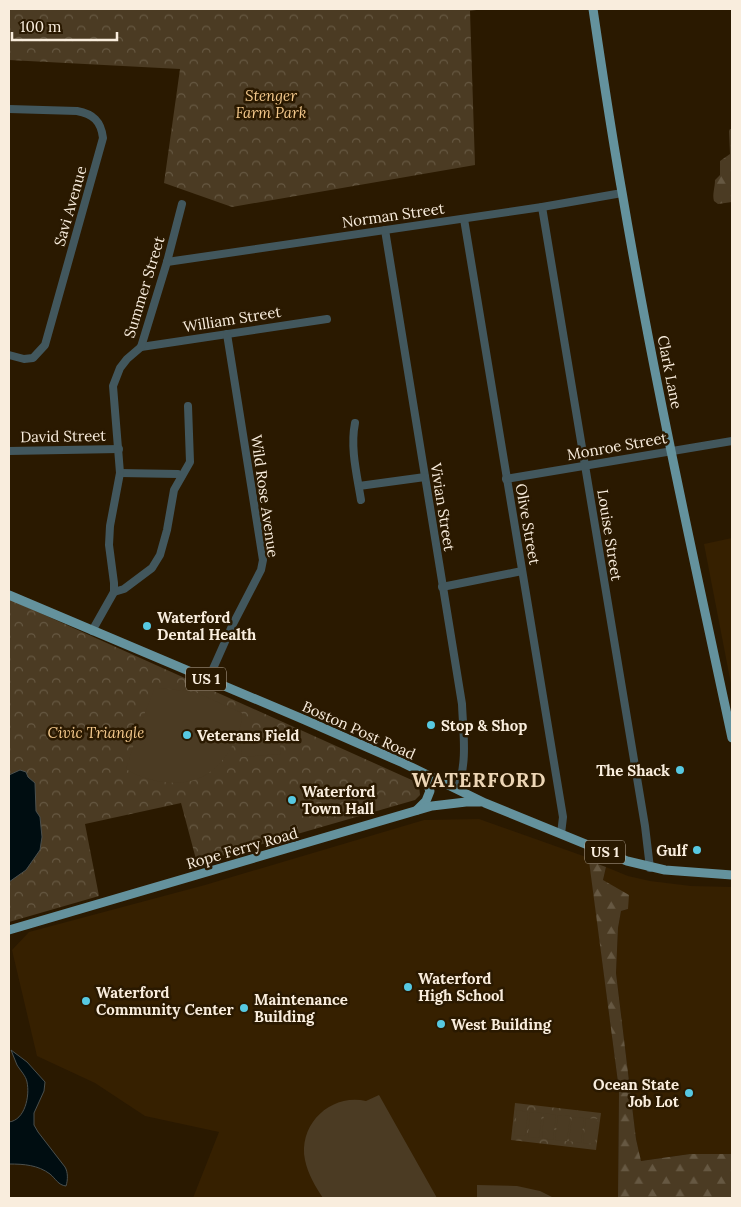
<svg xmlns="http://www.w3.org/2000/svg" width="741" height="1207" viewBox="0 0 741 1207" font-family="Lora,serif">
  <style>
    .built { fill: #362000 }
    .forest { fill: url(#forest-firs) }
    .park { fill: url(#park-crowns) }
    .pitch { fill: #4b3b23 }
    .water { fill: #000d11; stroke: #4b504e }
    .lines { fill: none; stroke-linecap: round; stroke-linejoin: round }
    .minor { stroke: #42575d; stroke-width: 8 }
    .major { stroke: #64929d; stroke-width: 9 }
    .poi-dot { fill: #57c9e2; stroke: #2a1900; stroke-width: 2 }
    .labels { text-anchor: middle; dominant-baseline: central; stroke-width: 5; stroke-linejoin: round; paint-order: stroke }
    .shield { fill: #2a1900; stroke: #bbad9b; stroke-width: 1 }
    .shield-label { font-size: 14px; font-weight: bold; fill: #f9eddd }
    .park-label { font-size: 15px; font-style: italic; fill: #f3c88b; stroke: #2a1900 }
    .street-label { font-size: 15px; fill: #f9eddd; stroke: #2a1900 }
    .poi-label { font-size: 15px; font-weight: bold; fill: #f9eddd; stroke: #2a1900; text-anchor: start }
    .district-label { font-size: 20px; font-weight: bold; letter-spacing: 1px; fill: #edd6b6; stroke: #2a1900 }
  </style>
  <defs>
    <pattern id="forest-firs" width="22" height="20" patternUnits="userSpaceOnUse" patternTransform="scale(1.25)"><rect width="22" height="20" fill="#4b3b23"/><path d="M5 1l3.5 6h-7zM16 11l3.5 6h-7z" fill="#665842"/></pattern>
    <pattern id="park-crowns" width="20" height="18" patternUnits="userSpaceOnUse" patternTransform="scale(1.25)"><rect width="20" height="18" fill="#4b3b23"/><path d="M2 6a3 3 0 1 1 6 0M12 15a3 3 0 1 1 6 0" fill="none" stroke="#665842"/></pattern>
  </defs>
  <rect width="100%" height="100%" fill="#2a1900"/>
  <!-- built -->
  <g class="built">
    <path d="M732,538V689L704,544Z"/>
    <path d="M479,819L589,858L619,1090L618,1198H193L219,1132L145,1116L95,1083L37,1056L12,950L29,932L205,885L424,820Z"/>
    <path d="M606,867L628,876L650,881L691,886L732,887V1154H690L641,1161L636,1139L616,973L618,928L621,911L628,909L603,880Z"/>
  </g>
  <!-- forest -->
  <g class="forest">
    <path d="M730,129H732V202L718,204L714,201C712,194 715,188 715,180L720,175V161L730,154L729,131Z"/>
    <path d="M589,861L606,867L603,880L629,895L628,909L621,911L618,928L616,973L636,1139L641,1161L690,1154H732V1198H618L619,1090Z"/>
  </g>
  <!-- park -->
  <g class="park">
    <path d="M9,9H483L470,11L475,165L232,207L164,183L180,69L9,60Z"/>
    <path d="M9,599L414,781L419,785L420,795L415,800L197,863L181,803L85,824L99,896L9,922Z"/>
    <path d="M515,1103L601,1113L596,1150L511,1140Z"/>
  </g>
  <!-- pitch -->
  <g class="pitch">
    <path d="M158,688L195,692L242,713C242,726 238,735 232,746C226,757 218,767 207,774C184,789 148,783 126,769L140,725L154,690Z"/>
    <path d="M279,733L281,754L242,757L240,737Z"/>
    <path d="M379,1095L437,1198H323C315,1186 308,1174 305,1160C298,1124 331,1093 366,1101Z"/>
    <path d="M517,1110L528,1112L525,1136L514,1135Z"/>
    <path d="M530,1112L542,1113L539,1138L528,1137Z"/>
    <path d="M544,1113L556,1115L553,1140L542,1138Z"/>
    <path d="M558,1115L570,1116L567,1141L555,1140Z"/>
    <path d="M572,1117L584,1118L581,1143L569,1141Z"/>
    <path d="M586,1118L598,1119L595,1144L583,1143Z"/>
    <path d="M477,1185L517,1186L540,1191L554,1198H477Z"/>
  </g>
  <!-- water -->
  <g class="water">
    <path d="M20,770L26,772L28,777L35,783L36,811L40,817L42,837L40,850L26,870L9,882V775Z"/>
    <path d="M11,1050L27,1062L45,1082L44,1091L34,1113V1125L38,1132L65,1167C68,1172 68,1180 66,1186C58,1185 56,1179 50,1174C38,1165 24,1164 9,1164V1122C25,1120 30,1096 27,1082C26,1076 20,1070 17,1065C15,1060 13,1055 11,1050Z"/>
  </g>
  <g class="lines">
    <!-- minor -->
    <g class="minor">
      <path d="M9,109L77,111C93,114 101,121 103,138L45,345L33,358L24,359L9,355"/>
      <path d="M542,207L645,826L650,868"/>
      <path d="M464,219L563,817L561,834"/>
      <path d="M385,230L462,704C463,731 468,764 457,789"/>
      <path d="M167,262L542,207L622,193"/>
      <path d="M141,347L327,319"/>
      <path d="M355,423C350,448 357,475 361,500"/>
      <path d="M9,451L119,449"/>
      <path d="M120,473L178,474L181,477"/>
      <path d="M506,479L732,441"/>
      <path d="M359,486L425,477"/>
      <path d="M442,587L522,571"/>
      <path d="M114,592L124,589L152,568L160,555L167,530L174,490L190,462L188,406"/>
      <path d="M92,631L114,592V583L109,545L110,526L120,473L113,386L120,368L127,359L141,347L167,262L182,204"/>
      <path d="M208,680L232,626L261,570L263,560L227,334"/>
    </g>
    <!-- major -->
    <g class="major">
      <path d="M593,9C602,70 611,131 622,192C653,375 693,556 732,738"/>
      <path d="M9,595L305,720L403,763L485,803L627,861L665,870L732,875"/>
      <path d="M416,775L426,781L430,791L426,801L417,810"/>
      <path d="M9,930L432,806L466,802H480"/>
    </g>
  </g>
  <!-- markers -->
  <g class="poi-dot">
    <circle cx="147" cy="626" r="5"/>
    <circle cx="431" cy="725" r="5"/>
    <circle cx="187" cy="735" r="5"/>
    <circle cx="680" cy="770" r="5"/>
    <circle cx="292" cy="800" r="5"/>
    <circle cx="697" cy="850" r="5"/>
    <circle cx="408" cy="987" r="5"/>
    <circle cx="86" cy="1001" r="5"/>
    <circle cx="244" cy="1008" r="5"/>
    <circle cx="441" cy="1024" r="5"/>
    <circle cx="689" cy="1093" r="5"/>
  </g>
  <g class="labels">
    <!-- shield labels -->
    <g class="shield">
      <rect x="186" y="667.5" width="40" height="23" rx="4"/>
      <rect x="585" y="840.5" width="40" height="23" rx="4"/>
    </g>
    <g class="shield-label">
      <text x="206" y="679">US 1</text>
      <text x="605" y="852">US 1</text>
    </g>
    <!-- park labels -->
    <g class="park-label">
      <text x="271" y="95">Stenger<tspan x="271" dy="17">Farm Park</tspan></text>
      <text x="96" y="732">Civic Triangle</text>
    </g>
    <!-- street labels -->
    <g class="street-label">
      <text transform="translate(70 206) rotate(-74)">Savi Avenue</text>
      <text transform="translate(393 215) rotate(-8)">Norman Street</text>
      <text transform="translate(144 287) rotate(-73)">Summer Street</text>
      <text transform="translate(232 319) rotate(-9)">William Street</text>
      <text transform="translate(670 372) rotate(79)">Clark Lane</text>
      <text transform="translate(63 436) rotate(-1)">David Street</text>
      <text transform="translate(617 446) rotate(-10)">Monroe Street</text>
      <text transform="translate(265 496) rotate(82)">Wild Rose Avenue</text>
      <text transform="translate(443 507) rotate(81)">Vivian Street</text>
      <text transform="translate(528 524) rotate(80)">Olive Street</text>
      <text transform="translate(610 535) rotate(81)">Louise Street</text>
      <text transform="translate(359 730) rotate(24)">Boston Post Road</text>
      <text transform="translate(242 848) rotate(-16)">Rope Ferry Road</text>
    </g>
    <!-- poi labels -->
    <g class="poi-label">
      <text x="157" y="617">Waterford<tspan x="157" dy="17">Dental Health</tspan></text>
      <text x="441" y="725">Stop &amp; Shop</text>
      <text x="197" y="735">Veterans Field</text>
      <text x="670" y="770" text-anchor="end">The Shack</text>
      <text x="302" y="791">Waterford<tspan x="302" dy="17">Town Hall</tspan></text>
      <text x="687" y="850" text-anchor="end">Gulf</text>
      <text x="418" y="978">Waterford<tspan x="418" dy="17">High School</tspan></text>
      <text x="96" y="992">Waterford<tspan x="96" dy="17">Community Center</tspan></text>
      <text x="254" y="999">Maintenance<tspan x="254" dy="17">Building</tspan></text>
      <text x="451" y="1024">West Building</text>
      <text x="679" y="1084" text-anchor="end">Ocean State<tspan x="679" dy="17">Job Lot</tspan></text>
    </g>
    <!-- district labels -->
    <g class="district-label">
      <text x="479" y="779">WATERFORD</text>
    </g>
  </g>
  <!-- border -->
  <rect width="741" height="1207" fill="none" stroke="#f9eddd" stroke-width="20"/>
  <!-- scale -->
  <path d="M12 32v8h105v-8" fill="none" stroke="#f9eddd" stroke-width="2.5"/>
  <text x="20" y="32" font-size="15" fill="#f9eddd" stroke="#2a1900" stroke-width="4" paint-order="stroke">100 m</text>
</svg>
